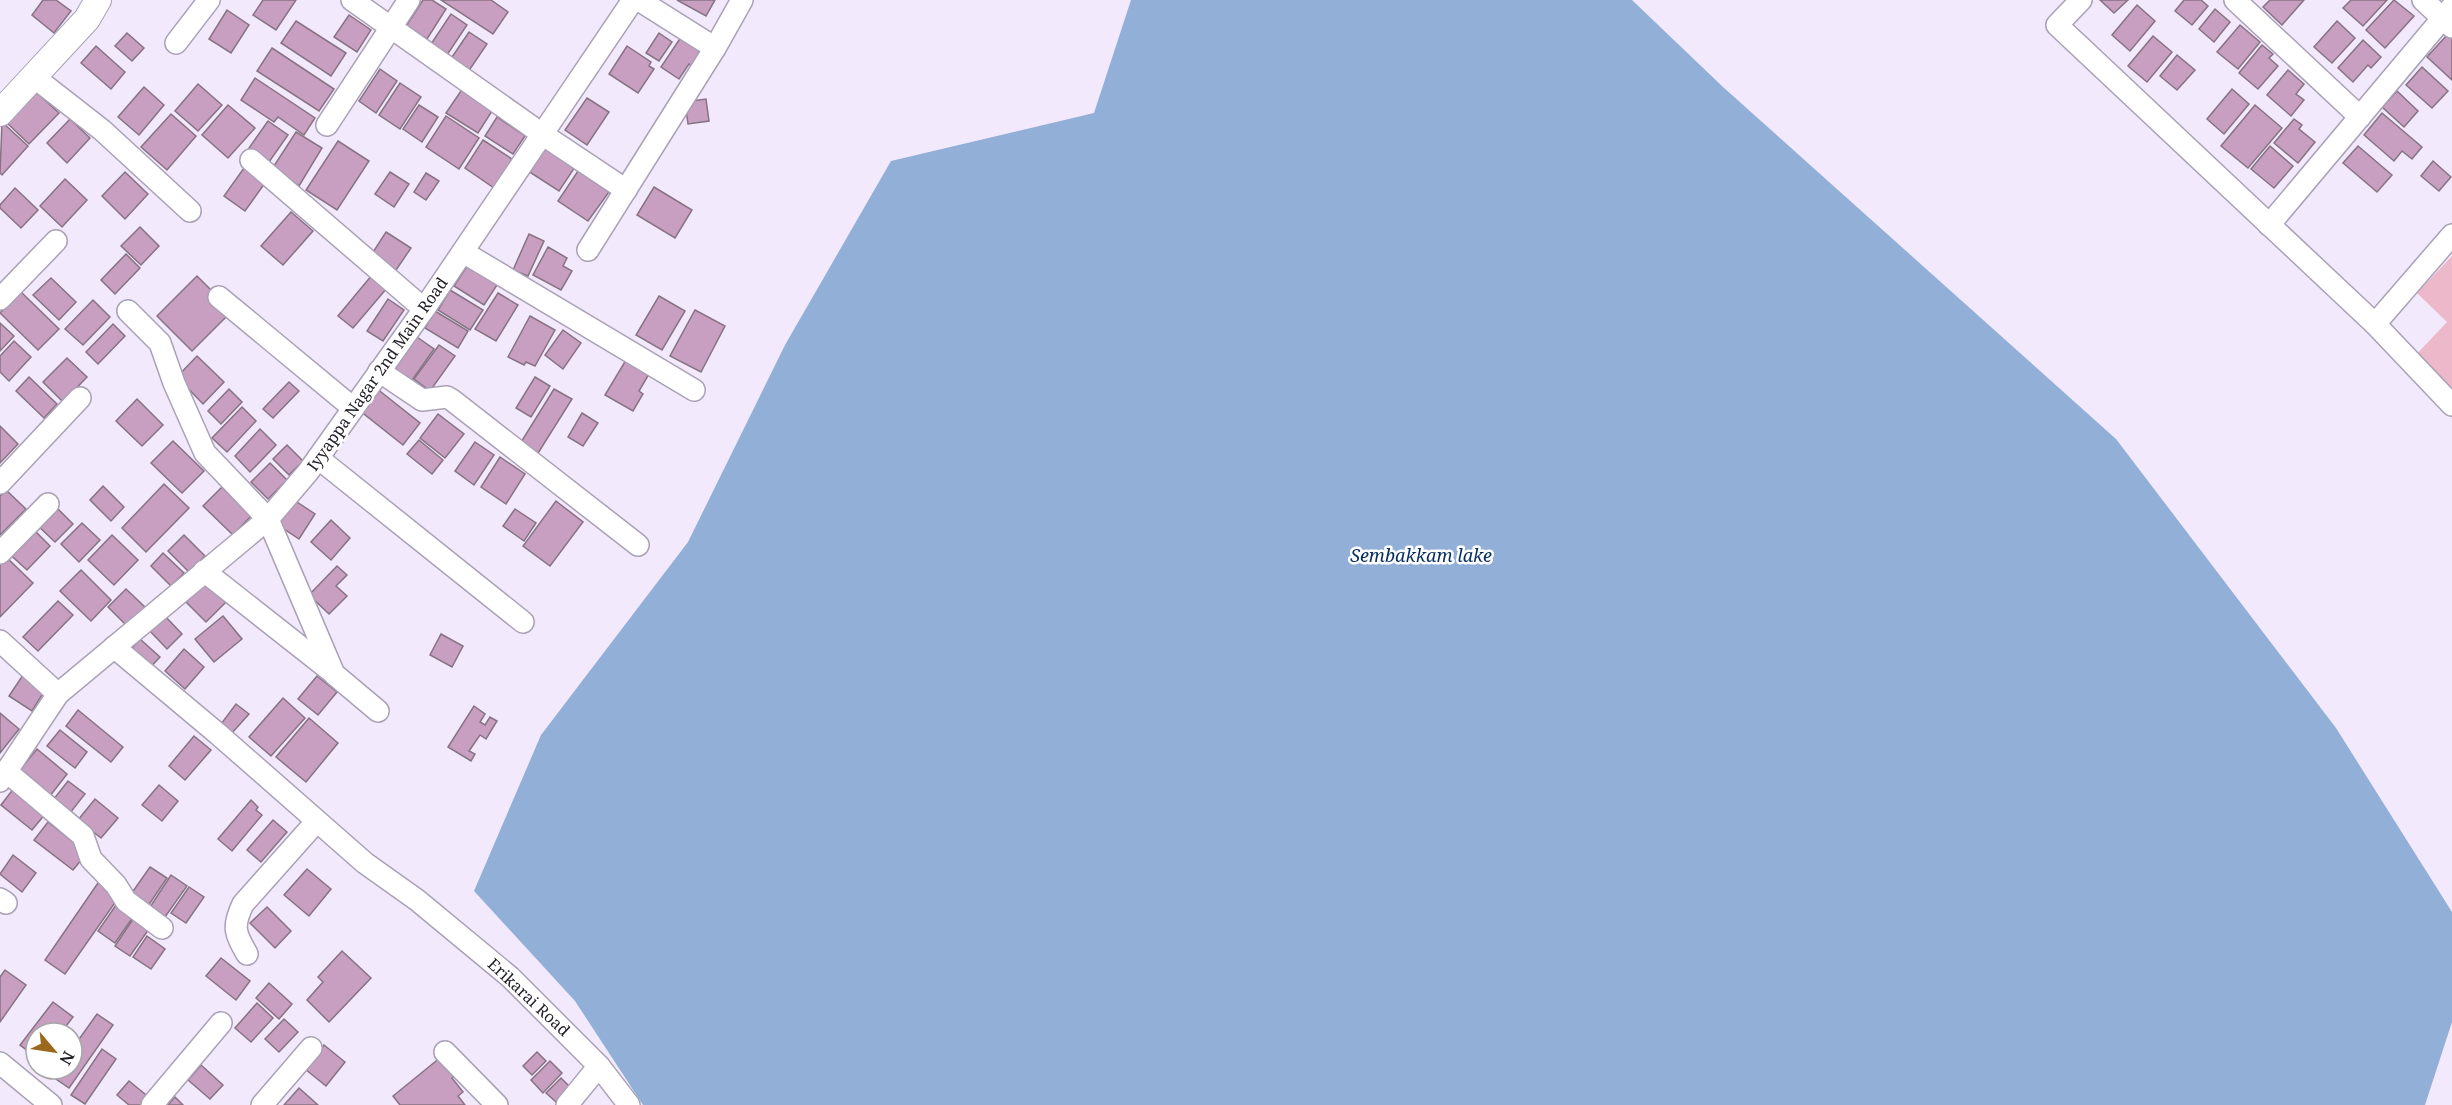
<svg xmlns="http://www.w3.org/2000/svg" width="2452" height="1105" viewBox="0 0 2452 1105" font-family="'Noto Serif',serif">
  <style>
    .green { fill: #edb8ca }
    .water { fill: #92afd8 }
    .building { fill: #c89ec1; stroke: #867383; stroke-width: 1.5 }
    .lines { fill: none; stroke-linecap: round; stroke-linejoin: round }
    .minor-casing { stroke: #aba1b7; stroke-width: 24 }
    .tertiary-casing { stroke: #aba1b7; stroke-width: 28 }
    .minor { stroke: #fff; stroke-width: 21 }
    .tertiary { stroke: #fff; stroke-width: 26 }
    .labels { text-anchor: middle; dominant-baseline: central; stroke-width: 5; stroke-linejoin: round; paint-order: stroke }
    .street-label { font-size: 16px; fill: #242029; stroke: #fff }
    .water-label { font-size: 18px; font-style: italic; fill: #082f61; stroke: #fff }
  </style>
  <rect width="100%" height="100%" fill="#f2e9fc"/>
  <!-- green -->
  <path class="green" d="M2452,256V386L2447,392L2414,357L2447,322L2417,293Z"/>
  <!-- water -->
  <path class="water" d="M1131,0H1632L1723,87L2116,439L2336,728L2452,912V1022L2425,1105H643L575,1001L474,891L541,735L688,542L785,345L891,161L1094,113Z"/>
  <!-- building -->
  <g class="building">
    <path d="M43,0H56L71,11L54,33L32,15Z"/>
    <path d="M263,0H296L276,30L253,15Z"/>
    <path d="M423,0H432L446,9L427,39L406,26Z"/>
    <path d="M441,0H491L508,12L493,34Z"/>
    <path d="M677,0H715L706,16Z"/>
    <path d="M2100,0H2128L2114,13Z"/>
    <path d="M2184,0H2201L2208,6L2192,25L2175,11Z"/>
    <path d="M2270,0H2304L2282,25L2263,7Z"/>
    <path d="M2351,0H2387L2363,26L2343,8Z"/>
    <path d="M2394,0L2414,16L2385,48L2366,30Z"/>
    <path d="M2137,5L2155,21L2130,51L2112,35Z"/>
    <path d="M2215,9L2230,22L2214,42L2199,29Z"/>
    <path d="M227,10L249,25L231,53L209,39Z"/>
    <path d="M451,14L467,25L447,55L431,44Z"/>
    <path d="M349,15L371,30L357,52L334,37Z"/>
    <path d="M296,21L346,53L331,76L281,43Z"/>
    <path d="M2337,21L2355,38L2332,63L2314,47Z"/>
    <path d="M2240,25L2260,42L2238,69L2217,52Z"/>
    <path d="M469,32L487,44L468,72L450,60Z"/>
    <path d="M127,33L144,48L132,61L115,46Z"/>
    <path d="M659,33L672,42L659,61L646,53Z"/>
    <path d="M2447,35L2452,39V80L2427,57Z"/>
    <path d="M2153,36L2172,52L2147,82L2128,66Z"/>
    <path d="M681,37L703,54L694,67L689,64L679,79L661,67Z"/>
    <path d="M2363,40L2381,57L2371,68L2368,65L2353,82L2338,68Z"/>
    <path d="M2262,45L2273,54L2269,58L2278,66L2258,89L2239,73Z"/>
    <path d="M96,46L125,72L111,89L81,63Z"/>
    <path d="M627,46L651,62L649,66L654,69L638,93L609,74Z"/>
    <path d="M272,48L334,89L319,111L257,71Z"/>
    <path d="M2177,55L2195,70L2177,90L2160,76Z"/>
    <path d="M2422,67L2448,91L2432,108L2406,85Z"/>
    <path d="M380,69L397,81L376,113L359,101Z"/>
    <path d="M2288,70L2304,84L2296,94L2304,100L2291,116L2267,95Z"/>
    <path d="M255,78L315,118L304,135L278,117L274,122L241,100Z"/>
    <path d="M400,83L421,97L400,129L379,115Z"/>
    <path d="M198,84L222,105L198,131L175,111Z"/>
    <path d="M144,87L164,105L139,135L118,117Z"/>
    <path d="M463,88L494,108L478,133L446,113Z"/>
    <path d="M2232,89L2249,104L2224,134L2207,119Z"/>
    <path d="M34,90L59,113L29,144L5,121Z"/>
    <path d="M2397,91L2418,111L2404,127L2382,107Z"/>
    <path d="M587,98L609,112L587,145L565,130Z"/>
    <path d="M706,99L709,121L688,124L685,102Z"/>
    <path d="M228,105L255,128L228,158L202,135Z"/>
    <path d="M419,105L438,117L422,142L403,129Z"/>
    <path d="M2255,105L2282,128L2248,168L2221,146Z"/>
    <path d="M2382,113L2422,147L2412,159L2402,151L2394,161L2364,135Z"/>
    <path d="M171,114L196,136L167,170L141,147Z"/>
    <path d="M446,116L479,138L459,169L426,147Z"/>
    <path d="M497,117L525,136L513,154L485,136Z"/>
    <path d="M70,119L90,138L67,163L47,143Z"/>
    <path d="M2294,119L2302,125L2299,129L2315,142L2298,163L2274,143Z"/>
    <path d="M268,121L288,135L269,162L249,148Z"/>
    <path d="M2,122L28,146L2,175L0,173Z"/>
    <path d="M296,132L322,148L299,186L272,169Z"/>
    <path d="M483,140L512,159L494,188L465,168Z"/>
    <path d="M338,141L369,161L337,210L306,190Z"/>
    <path d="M544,146L575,167L559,191L528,171Z"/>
    <path d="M2270,146L2293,166L2274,188L2251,169Z"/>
    <path d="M2358,146L2392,175L2377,192L2343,163Z"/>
    <path d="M2433,161L2451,177L2439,191L2421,176Z"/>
    <path d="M244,168L265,183L245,211L224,196Z"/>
    <path d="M578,171L609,192L588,221L558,201Z"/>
    <path d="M125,172L148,194L125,219L102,196Z"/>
    <path d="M390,172L409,184L394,207L375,194Z"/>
    <path d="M426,173L439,181L426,200L414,192Z"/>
    <path d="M65,179L87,200L62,227L40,206Z"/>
    <path d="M654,187L692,210L675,238L637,215Z"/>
    <path d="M15,188L38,210L21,228L0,208V205Z"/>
    <path d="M291,212L313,231L283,265L261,246Z"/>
    <path d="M140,227L159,246L141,265L121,246Z"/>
    <path d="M386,232L411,248L392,276L368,260Z"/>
    <path d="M529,234L544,241L528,276L513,270Z"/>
    <path d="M548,247L567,258L563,266L572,271L561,290L533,275Z"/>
    <path d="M126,254L140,268L115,294L101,280Z"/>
    <path d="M467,266L497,285L484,305L454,286Z"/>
    <path d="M372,275L387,288L353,328L338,316Z"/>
    <path d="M197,276L232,311L192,351L157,316Z"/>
    <path d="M51,278L76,302L59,320L33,295Z"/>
    <path d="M450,290L483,310L470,330L438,310Z"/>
    <path d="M20,291L59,329L38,350L0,313Z"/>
    <path d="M498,293L518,305L496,341L475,329Z"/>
    <path d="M659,296L685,311L662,350L636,335Z"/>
    <path d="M388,299L404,310L383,341L367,331Z"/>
    <path d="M93,300L110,317L83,345L65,329Z"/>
    <path d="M695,310L725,326L701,372L670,356Z"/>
    <path d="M435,311L468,331L458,348L425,328Z"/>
    <path d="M530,316L555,330L535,366L526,362L524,365L508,357Z"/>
    <path d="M0,323L14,336L0,351Z"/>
    <path d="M113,324L125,336L98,364L86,352Z"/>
    <path d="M563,330L581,343L563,369L545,355Z"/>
    <path d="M417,337L434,349L410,383L393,370Z"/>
    <path d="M14,341L31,357L9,381L0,372V356Z"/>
    <path d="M439,345L455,356L430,391L414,379Z"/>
    <path d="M197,356L224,382L203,404L177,377Z"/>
    <path d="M67,358L87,377L63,402L43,382Z"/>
    <path d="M626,360L649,374L639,391L643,394L633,411L605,395Z"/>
    <path d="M29,377L57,404L44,418L16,391Z"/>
    <path d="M535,377L550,386L531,417L516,408Z"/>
    <path d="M289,382L299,391L273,418L263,409Z"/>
    <path d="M376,388L420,423L403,445L359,410Z"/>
    <path d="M229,389L242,402L221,424L208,411Z"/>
    <path d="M554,389L572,399L535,458L518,447Z"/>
    <path d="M137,399L163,425L142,446L116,421Z"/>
    <path d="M242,407L256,421L227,452L212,438Z"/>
    <path d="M582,413L598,423L583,446L568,437Z"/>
    <path d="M438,414L464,434L445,458L420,438Z"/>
    <path d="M0,426L18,444L0,463Z"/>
    <path d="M260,429L276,445L250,472L235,456Z"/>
    <path d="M419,440L443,460L432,474L407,454Z"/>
    <path d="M173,441L204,471L182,493L151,463Z"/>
    <path d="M475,442L494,455L474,485L455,471Z"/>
    <path d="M287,445L303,461L289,475L273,459Z"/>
    <path d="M500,457L525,474L506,504L481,487Z"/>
    <path d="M270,463L287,480L268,499L251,482Z"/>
    <path d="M164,484L189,508L146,552L122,528Z"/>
    <path d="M103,486L124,507L111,521L90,500Z"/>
    <path d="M222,487L251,516L233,535L203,506Z"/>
    <path d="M6,490L26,509L0,535V496Z"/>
    <path d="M294,500L315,514L299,539L278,525Z"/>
    <path d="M556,501L583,522L550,566L523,546Z"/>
    <path d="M51,502L73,524L55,542L33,521Z"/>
    <path d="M515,509L536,523L524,541L503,526Z"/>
    <path d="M331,520L350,538L331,560L311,542Z"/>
    <path d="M82,523L100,540L79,562L61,544Z"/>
    <path d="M29,525L50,546L27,570L5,550Z"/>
    <path d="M112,535L138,560L114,585L88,560Z"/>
    <path d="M184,535L205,556L189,572L168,551Z"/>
    <path d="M163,553L184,573L171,586L151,566Z"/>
    <path d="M5,556L33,583L0,617V562Z"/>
    <path d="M337,566L347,575L336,586L347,596L329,614L309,595Z"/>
    <path d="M81,570L111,600L91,621L60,591Z"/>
    <path d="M209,579L229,599L206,622L186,602Z"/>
    <path d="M126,589L145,607L127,626L108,607Z"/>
    <path d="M58,601L73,615L38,651L23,637Z"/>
    <path d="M163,614L182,634L167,649L148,629Z"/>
    <path d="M223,616L242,639L214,662L195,639Z"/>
    <path d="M441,634L463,646L452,667L430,655Z"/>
    <path d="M140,639L160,657L147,671L127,654Z"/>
    <path d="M184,649L204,667L185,689L165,671Z"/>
    <path d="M23,675L45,690L32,711L9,696Z"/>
    <path d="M317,676L337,692L318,715L298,699Z"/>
    <path d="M283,698L305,718L271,756L249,737Z"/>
    <path d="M236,704L249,714L232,733L221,724Z"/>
    <path d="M474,706L485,714L480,722L485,725L490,717L497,721L486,739L480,735L469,751L475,754L471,761L448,747Z"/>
    <path d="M78,710L123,747L111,762L66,726Z"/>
    <path d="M0,713L19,729L0,753Z"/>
    <path d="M309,718L338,743L306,782L276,757Z"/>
    <path d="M60,730L87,752L75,768L47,746Z"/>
    <path d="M194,736L211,750L185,780L169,766Z"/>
    <path d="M37,749L67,774L50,796L19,771Z"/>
    <path d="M68,781L85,794L70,813L53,800Z"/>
    <path d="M159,785L178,801L162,821L142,805Z"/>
    <path d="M14,788L46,813L32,830L1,805Z"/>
    <path d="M95,799L118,818L101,838L78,820Z"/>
    <path d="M251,800L258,807L256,810L262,815L232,851L218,839Z"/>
    <path d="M273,820L287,832L261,862L247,850Z"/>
    <path d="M48,822L87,853L73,870L34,840Z"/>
    <path d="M13,855L36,873L22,892L0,874Z"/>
    <path d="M150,867L167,878L148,906L131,894Z"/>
    <path d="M307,869L331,889L309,916L284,895Z"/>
    <path d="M171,875L187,886L165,917L150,907Z"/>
    <path d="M100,880L121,894L65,974L45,960Z"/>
    <path d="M189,887L204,897L186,923L171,913Z"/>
    <path d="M116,905L133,917L115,943L98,931Z"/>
    <path d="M267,907L291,931L275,948L250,923Z"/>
    <path d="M133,919L149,929L130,956L115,946Z"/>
    <path d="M147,936L165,949L151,969L133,957Z"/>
    <path d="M342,951L371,978L329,1022L307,1000L323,982L318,977Z"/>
    <path d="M221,958L250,981L236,1000L206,976Z"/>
    <path d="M5,970L26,985L0,1022V977Z"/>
    <path d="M269,983L292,1004L279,1019L256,998Z"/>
    <path d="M53,1002L73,1017L61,1033H36V1057L20,1045Z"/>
    <path d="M257,1003L273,1018L251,1042L235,1028Z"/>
    <path d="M97,1014L113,1025L69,1088L53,1077L58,1069H72V1049Z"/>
    <path d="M284,1019L298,1032L279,1052L265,1039Z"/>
    <path d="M324,1045L345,1062L326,1086L305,1069Z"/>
    <path d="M102,1049L116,1059L85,1104L71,1095Z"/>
    <path d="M537,1052L546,1061L532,1075L523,1066Z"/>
    <path d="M441,1057L455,1076L452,1078L463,1092L458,1096L465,1105H400L393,1096Z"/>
    <path d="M550,1061L562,1073L543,1093L531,1080Z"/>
    <path d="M201,1065L223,1085L210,1099L188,1080Z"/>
    <path d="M561,1078L570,1087L556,1102L546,1093Z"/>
    <path d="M129,1081L150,1098L144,1105H129L117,1095Z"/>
    <path d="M299,1088L318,1105H284Z"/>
    <path d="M175,1097L183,1105H168Z"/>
  </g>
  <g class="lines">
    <!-- minor casing -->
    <g class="minor-casing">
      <g id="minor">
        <path d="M352,0L542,134L626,190"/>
        <path d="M639,0L715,48"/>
        <path d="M2081,0L2057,25L2375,324L2452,405"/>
        <path d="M2235,0L2360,117"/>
        <path d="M2423,0L2452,27"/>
        <path d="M176,43L209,0"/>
        <path d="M34,77L102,130L190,211"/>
        <path d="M327,125L409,0"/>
        <path d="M251,160L424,309"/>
        <path d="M2269,225L2452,7"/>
        <path d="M588,250L715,48L742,0"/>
        <path d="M463,252L694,390"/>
        <path d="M219,297L353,408"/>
        <path d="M0,299L56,241"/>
        <path d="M128,311L160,343L174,383L205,453L268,519L334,674L378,711"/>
        <path d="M2375,324L2452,235"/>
        <path d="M379,371L422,400L447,397L452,400L638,545"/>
        <path d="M318,458L523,622"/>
        <path d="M0,483L80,398"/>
        <path d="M0,553L48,504"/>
        <path d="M204,571L331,671"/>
        <path d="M0,641L58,694"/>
        <path d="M114,647L218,734L365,863L417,900L510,977L599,1066L629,1105"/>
        <path d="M7,772L83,836L91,859L116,885L126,901L162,928"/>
        <path d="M0,781L58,694L268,519L308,472L424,309L633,0"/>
        <path d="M0,899L6,903"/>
        <path d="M247,954C235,933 232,927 243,904L316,822"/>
        <path d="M445,1052L497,1105"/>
        <path d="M0,1063L51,1105"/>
        <path d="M152,1105L221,1023"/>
        <path d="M262,1105L311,1048"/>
        <path d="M567,1105L599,1066"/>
      </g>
    </g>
    <!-- tertiary casing -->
    <g class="tertiary-casing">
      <path id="tertiary" d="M0,113L87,19L98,0"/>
    </g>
    <!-- minor -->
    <use href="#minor" class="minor"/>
    <!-- tertiary -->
    <use href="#tertiary" class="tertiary"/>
  </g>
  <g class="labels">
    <!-- street labels -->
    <g class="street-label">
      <text transform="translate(377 374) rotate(-55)">Iyyappa Nagar 2nd Main Road</text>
      <text transform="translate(529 997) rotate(43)">Erikarai Road</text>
    </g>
    <!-- water labels -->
    <g class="water-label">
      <text x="1421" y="555">Sembakkam lake</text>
    </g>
  </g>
  <!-- north arrow -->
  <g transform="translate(54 1051) rotate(119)"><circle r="28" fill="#ffffff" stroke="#a7a6a9" stroke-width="1.5"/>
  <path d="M0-4.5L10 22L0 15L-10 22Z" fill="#9b681d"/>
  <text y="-9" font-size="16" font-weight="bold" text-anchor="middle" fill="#242029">N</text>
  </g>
</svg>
